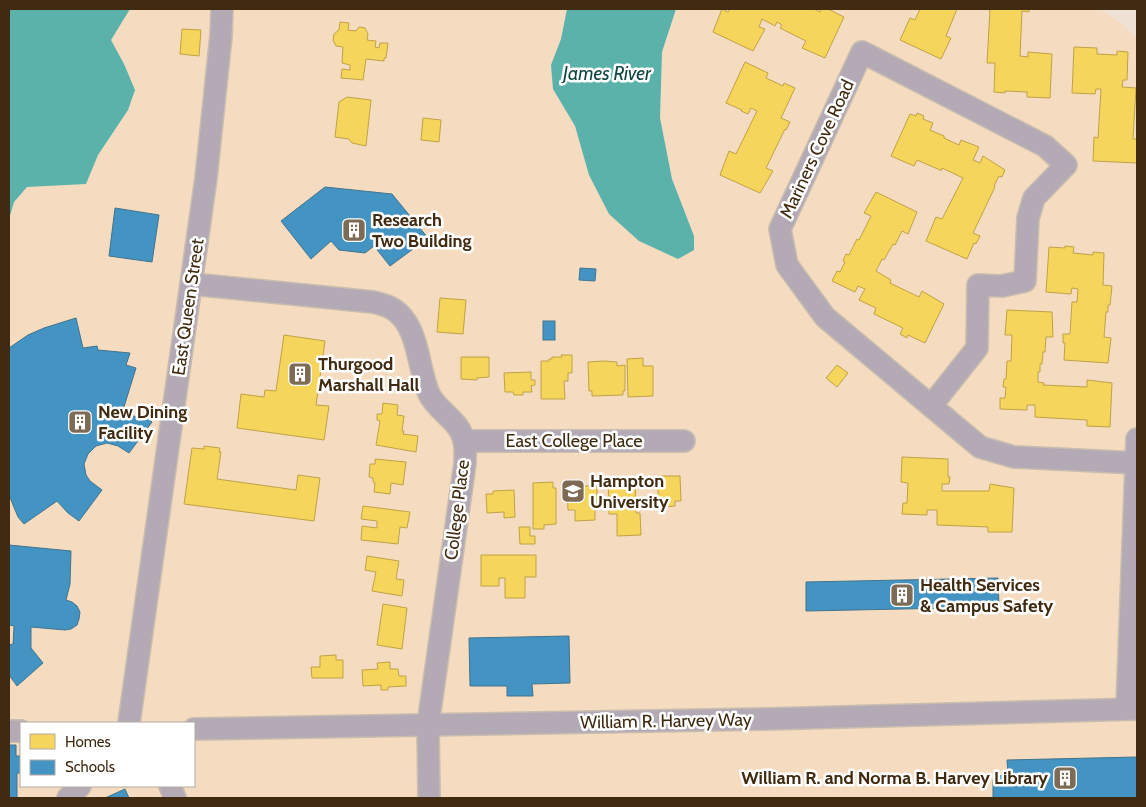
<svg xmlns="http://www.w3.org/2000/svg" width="1146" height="807" viewBox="0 0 1146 807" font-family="Cabin,sans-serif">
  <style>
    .built { fill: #f5dcc0; fill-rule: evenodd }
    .water { fill: #5ab2aa }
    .homes { fill: #f6d55c; stroke: #bfa246 }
    .schools { fill: #4393c3; stroke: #42748e }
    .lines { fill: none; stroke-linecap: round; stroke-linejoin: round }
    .minor-casing { stroke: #c9bdaf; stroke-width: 24 }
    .minor { stroke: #b4aab6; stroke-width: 21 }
    .labels { text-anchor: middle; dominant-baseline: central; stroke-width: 5; stroke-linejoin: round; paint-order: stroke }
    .street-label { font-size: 18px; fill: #402b11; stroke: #fff }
    .poi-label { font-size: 18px; font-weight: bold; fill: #402b11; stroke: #fff; text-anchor: start }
    .water-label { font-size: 19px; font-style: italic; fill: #114643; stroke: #fff }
  </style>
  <rect width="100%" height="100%" fill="#eee2d4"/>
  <!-- built -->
  <path class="built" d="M130,9H567L561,39L551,65L553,89L575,126L589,175L694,236L672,179L660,118L662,52L676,9H1099L1120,22L1137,39V798H9V219L14,202L26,186L86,184L98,155L114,132L124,64L110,40ZM21,723H194V786H21Z"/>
  <!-- water -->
  <g class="water">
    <path d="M9,9H130L111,40L124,64L135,90L128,110L98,155L86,184L27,187L14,202L9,219Z"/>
    <path d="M567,9H676L662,52L660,118L672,179L694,236V250L678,259L639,241L609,214L589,175L575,126L553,89L551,65L561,39Z"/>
  </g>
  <!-- homes -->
  <g class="homes">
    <path d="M722,9L728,12L730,9H814L820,12L821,9H828L844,17L825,58L802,48L806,41L780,28L782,25L777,22L775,26L762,19L759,27L765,29L753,51L713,32Z"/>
    <path d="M920,9H957L946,36L951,38L941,59L900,40L910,18L915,20Z"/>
    <path d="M984,9H1029V12L1022,11L1020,56L1028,57V52L1052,54L1050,98L1027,97V92L1005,91V93L994,92L995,63H987L990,10Z"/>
    <path d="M340,22L349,23L348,30L356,31L359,27L365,28L368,34L367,40L376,41L375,47L379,48L380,43H388L386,58H384V61L366,59L363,80L341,78L342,69L350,70V65L342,63L343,47L336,46L333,40L334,34L339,30Z"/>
    <path d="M182,29L201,30L199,56L180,54Z"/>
    <path d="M1074,47L1097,48V54L1117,55V51L1128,52L1127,80H1123L1122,87L1136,88L1133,139H1137V163L1093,161L1094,137L1098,138L1101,89H1096L1095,94L1072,93Z"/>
    <path d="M745,62L768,73L766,78L783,86L784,83L795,88L781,118L790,122L786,130L785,129L766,168L773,171L760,193L720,175L729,151L736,154L757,111L751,108L748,114L741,111L742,110L726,103Z"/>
    <path d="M347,97L371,100L366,146L352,143L349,139L335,137L339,102Z"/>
    <path d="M917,113L924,116L923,119L933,123L930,130L944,136V138L959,145L961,140L979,147L973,160L980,163L983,156L1005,170L1002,177L999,176L994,186L995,187L973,233L980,236L976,244L974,243L967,259L926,241L936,217L942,219L963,178L942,168L941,171L940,170L917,160L914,166L891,156L910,114L916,116Z"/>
    <path d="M423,118L441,120L439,142L421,140Z"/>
    <path d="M876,192L917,212L908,234L902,231L895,245L893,244L884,260L882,259L876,271L891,280L890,283L919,297L922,291L944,304L925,343L908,335L907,338L900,334L903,328L874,314L876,308L859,300L865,289L858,286L855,292L832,281L837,271L840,272L845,262L843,261L846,254L849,255L857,239L859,240L871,216L864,213Z"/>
    <path d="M1065,246L1074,247L1073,253L1093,255V252L1104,253L1103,285L1112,286L1110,305H1108V312H1106L1104,337L1111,338L1108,363L1064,360L1065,343H1063V334H1070L1072,302H1077L1078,289L1072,288L1071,294L1046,292L1049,247L1065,248Z"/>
    <path d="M440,298L466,300L463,334L437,332Z"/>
    <path d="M1007,310L1052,312L1053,337H1046L1045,352H1043L1042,364H1040V372H1038V382L1044,383L1043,385L1087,387V380L1112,383L1110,427L1087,426V420L1035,417V405H1027V410L1000,409V398H1005L1006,387H1003L1004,379H1006L1007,361H1011L1012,335H1005Z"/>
    <path d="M284,335L325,341L316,405L329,406L324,440L237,428L241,394L264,397L265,390L276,391Z"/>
    <path d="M561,355H572V373H568V381H564L565,399H541V361H549V359H552V357H562Z"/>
    <path d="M461,357H489V377L477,378V380L461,379Z"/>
    <path d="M643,358V366H653V396L628,397L627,359Z"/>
    <path d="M603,361L617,362V366L625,365V391H623V395L592,396V391H589L588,362Z"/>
    <path d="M837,365L848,373L837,387L826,378Z"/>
    <path d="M531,372V380H535V385L531,386L532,392H523V395H514L513,392H505L504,373Z"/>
    <path d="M383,403L398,405L397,415L404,416L402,431H404L403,434L418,436L416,452L376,445L380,421L377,420V414H382Z"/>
    <path d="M204,446L220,448L219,452H221L217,479L296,490L298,475L320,478L314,521L184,504L192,448L204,449Z"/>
    <path d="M902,457L948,459V477H950L949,484H942V491H989L990,484L1014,488L1012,532H988V527L937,525V510H927V515L902,514L903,503H907L908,483L901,482Z"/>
    <path d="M375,459L406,462L403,485L391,483L390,494L374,492L375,483L373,482V478L369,477L370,464H375Z"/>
    <path d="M657,476H680L681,501H675V506L659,507Z"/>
    <path d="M608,478H635L636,513H640L641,535L617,536V514H609Z"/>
    <path d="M553,482V488H556V524L544,525V529H533V483Z"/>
    <path d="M573,486H597V510H595V520L575,521V510H568L567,488H573Z"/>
    <path d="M514,490L515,517L504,518V512L487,513L486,494H493V491Z"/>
    <path d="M363,506L410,512L407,528L400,527L398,544L361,540L362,526L377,528V521L361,519Z"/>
    <path d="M519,527H530V536H535V544H520Z"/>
    <path d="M481,555H536V577H525V598H505V578H499V586H481Z"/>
    <path d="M367,556L399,561L396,579L404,580L402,596L372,591L376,572L365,570Z"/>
    <path d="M383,604L407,608L402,649L377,645Z"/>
    <path d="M336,655V660H343V678H312L311,667H320V656Z"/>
    <path d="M390,662V669H398L399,676H406V686L388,687V690H381V685L363,686L362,670L378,669L377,663Z"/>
  </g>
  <!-- schools -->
  <g class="schools">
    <path d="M325,187L392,194L428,238L390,266L374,246L365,253L339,250L331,241L311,259L281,221Z"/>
    <path d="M115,208L159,215L152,262L109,256Z"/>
    <path d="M580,268L596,269L595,281L579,280Z"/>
    <path d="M76,318L83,348L97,346L98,350L130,353L126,365L136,368L123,410L143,421L147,417L152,422L129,453L118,446L107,443L96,446L88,454L84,464L86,475L90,481L102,490L79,521L68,513L57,501L24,524L18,517L9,495V348L28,335L44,328Z"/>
    <rect x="543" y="321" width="12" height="19"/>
    <path d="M9,545L71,551L70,584L66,600L72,602L77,606L80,612L79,619L77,625L71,629L65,630L31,627V648L43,663L17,686L9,675V645L13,644L14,626L9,625Z"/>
    <path d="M998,578L999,607L806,611V582Z"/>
    <path d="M569,636L570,683L532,684L533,696H507V686H470L469,638Z"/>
    <path d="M9,743V745H16V756H21V773H17V798H9Z"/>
    <path d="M1137,757V798H993V780L997,776L1008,775L1007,760Z"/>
    <path d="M125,789L129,798H105Z"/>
  </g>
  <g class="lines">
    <!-- minor casing -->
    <g class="minor-casing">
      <g id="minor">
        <path d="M192,284L373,302C386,305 395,308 403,318C419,338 419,371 429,394C438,412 459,420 464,440C466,447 465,455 465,463L428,725L429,798"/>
        <path d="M931,406L977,348L978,285L1002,286L1025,281L1028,218L1034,198L1066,165L1045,146L862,52L780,229L787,265L825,317L980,447L1014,457L1137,463"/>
        <path d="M464,441H684"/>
        <path d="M1127,709L1137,439"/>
        <path d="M129,723L206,178L221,36L222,9"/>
        <path d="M194,729L766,719L1137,709"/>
        <path d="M9,731H21"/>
        <path d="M170,786L175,798"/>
        <path d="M68,798L80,786"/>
      </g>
    </g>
    <!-- minor -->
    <use href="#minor" class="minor"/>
  </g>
  <!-- icons -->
  <defs>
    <g id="building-square" transform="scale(1.25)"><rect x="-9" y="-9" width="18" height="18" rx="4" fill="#7d6b55" stroke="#fff"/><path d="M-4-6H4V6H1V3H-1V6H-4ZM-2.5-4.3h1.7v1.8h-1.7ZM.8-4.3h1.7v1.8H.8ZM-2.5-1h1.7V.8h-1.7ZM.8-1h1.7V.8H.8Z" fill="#fff"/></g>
    <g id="university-square" transform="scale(1.25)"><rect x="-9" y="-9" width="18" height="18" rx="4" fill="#7d6b55" stroke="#fff"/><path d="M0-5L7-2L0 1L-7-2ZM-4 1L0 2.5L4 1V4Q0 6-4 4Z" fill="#fff"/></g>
  </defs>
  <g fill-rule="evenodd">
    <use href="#building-square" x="354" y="230"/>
    <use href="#building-square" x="300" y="374"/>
    <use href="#building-square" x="80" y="422"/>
    <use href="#university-square" x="573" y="491"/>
    <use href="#building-square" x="902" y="595"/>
    <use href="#building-square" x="1065" y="778"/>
  </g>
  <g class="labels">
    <!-- street labels -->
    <g class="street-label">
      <text transform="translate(817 149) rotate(-65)">Mariners Cove Road</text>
      <text transform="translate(188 307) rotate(-82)">East Queen Street</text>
      <text x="574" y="441">East College Place</text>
      <text transform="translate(457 510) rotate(-83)">College Place</text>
      <text transform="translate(666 721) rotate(-1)">William R. Harvey Way</text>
    </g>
    <!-- poi labels -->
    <g class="poi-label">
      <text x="372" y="220">Research<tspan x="372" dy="21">Two Building</tspan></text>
      <text x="318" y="364">Thurgood<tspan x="318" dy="21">Marshall Hall</tspan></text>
      <text x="98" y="412">New Dining<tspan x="98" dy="21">Facility</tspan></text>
      <text x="590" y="481">Hampton<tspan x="590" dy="21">University</tspan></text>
      <text x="920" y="585">Health Services<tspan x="920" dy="21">&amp; Campus Safety</tspan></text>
      <text x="1048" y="778" text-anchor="end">William R. and Norma B. Harvey Library</text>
    </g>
    <!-- water labels -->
    <g class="water-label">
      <text x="607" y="73">James River</text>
    </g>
  </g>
  <!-- border -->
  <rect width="1146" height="807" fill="none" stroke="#402b11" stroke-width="20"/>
  <!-- legend -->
  <rect x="20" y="722" width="175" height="65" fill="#ffffff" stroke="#b3aaa0"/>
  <rect x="30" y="734" width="25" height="15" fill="#f6d55c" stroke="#b3aaa0"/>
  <text x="65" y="747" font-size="15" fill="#402b11">Homes</text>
  <rect x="30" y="760" width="25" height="15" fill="#4393c3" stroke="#b3aaa0"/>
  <text x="65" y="772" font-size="15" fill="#402b11">Schools</text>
</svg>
